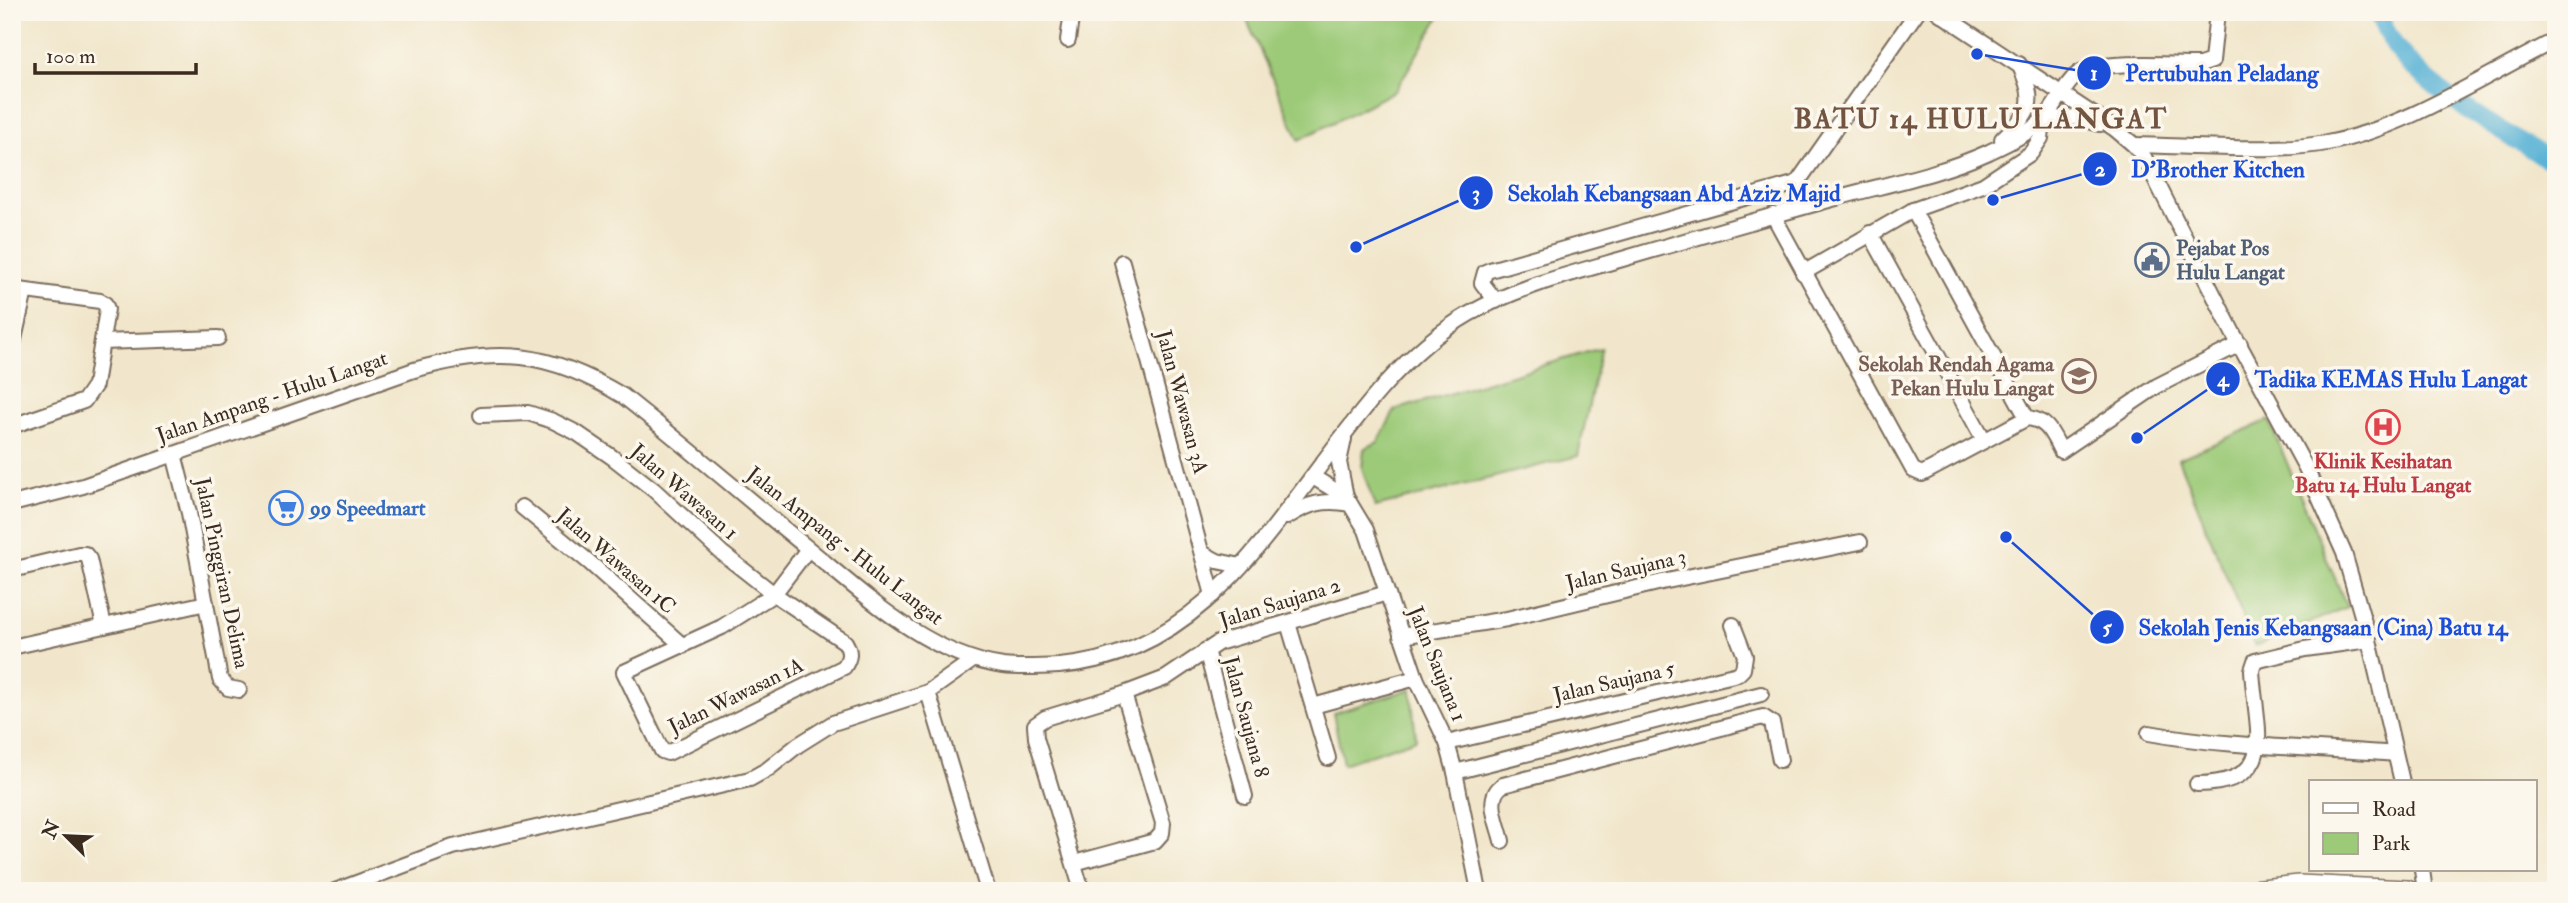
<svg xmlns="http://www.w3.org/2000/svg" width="2568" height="903" viewBox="0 0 2568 903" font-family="'IM FELL Double Pica',serif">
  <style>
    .green { fill: #9cca78; stroke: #6c7a4b; stroke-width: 2 }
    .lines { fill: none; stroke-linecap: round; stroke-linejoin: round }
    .river { stroke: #59b2d6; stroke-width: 19 }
    .minor-casing { stroke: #7b6c5b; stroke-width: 18 }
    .highway-casing { stroke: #7b6c5b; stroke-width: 24 }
    .minor { stroke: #fff; stroke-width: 14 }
    .highway { stroke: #fff; stroke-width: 21 }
    .labels { text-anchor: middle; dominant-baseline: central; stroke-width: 7; stroke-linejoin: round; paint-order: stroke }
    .service-label { font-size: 21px; font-weight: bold; fill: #4e5e75; stroke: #fbf7ec; text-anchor: start }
    .education-label { font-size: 21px; font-weight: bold; fill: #785e54; stroke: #fbf7ec; text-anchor: end }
    .street-label { font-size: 21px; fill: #3b2a1e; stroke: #fbf7ec }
    .health-label { font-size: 21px; font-weight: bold; fill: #be3a42; stroke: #fbf7ec }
    .shop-label { font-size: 21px; font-weight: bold; fill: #366cbe; stroke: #fbf7ec; text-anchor: start }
    .district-label { font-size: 28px; font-weight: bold; letter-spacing: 2px; fill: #725440; stroke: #fbf7ec }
    .leader { fill: none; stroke: #1d4ed8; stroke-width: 2.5 }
    .callout-dot { fill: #1d4ed8; stroke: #fbf7ec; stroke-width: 2.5 }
    .mark-label { font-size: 21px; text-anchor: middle; font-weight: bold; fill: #fff }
    .callout-label { font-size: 23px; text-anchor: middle; font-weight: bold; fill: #1d4ed8; stroke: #fbf7ec; stroke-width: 7; stroke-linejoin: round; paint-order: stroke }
  </style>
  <rect width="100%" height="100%" fill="#fbf7ec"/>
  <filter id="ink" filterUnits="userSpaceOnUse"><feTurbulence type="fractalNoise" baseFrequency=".0143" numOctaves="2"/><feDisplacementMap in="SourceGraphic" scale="14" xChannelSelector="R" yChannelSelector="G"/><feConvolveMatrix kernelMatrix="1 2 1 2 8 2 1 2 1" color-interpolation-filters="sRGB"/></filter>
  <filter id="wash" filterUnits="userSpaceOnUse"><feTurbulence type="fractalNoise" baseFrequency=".00686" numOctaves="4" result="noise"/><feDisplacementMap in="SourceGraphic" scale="28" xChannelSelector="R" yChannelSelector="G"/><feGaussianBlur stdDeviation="1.57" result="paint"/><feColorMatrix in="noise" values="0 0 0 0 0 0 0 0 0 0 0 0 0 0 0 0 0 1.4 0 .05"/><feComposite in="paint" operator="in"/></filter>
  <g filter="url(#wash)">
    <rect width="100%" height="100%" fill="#f1e6cb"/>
    <!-- green -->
    <g class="green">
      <path d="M1255,12H1438L1440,16L1395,91L1299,140L1246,18Z"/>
      <path d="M1601,348L1578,456L1375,507L1362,468L1364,449L1378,442L1395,410Z"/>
      <path d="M2269,420L2347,607L2255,646L2178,459Z"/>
      <path d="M1411,689L1416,739L1343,764L1333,713Z"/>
    </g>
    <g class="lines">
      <!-- river -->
      <path class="river" d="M2377,12C2383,24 2389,40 2398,50C2436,97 2505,132 2556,164"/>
    </g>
  </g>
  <g filter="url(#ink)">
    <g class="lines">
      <!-- minor casing -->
      <g class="minor-casing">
        <g id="minor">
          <path d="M1938,12L2115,129L2134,145L2144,157L2233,333L2306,468L2344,553L2369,640L2402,782"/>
          <path d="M1068,40L1072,12"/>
          <path d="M2043,120L2076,117L2100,124"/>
          <path d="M2002,139C2032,110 2037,104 2019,64"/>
          <path d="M2134,145C2194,146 2269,153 2327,143C2407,128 2483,76 2556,40"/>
          <path d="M1913,210L2027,418"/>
          <path d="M1773,215L1913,470L1922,474L2027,418C2048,420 2052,434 2061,451L2157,386L2240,344"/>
          <path d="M1870,233L1984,440"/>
          <path d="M1122,262L1213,595"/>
          <path d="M1803,273L1913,210L1983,185L2031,153L2041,138L2043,120"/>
          <path d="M12,289L100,301L105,304L107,309L95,385L84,401L12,426"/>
          <path d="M1496,301L1482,283L1485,272L1490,270L1797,183L1917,12"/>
          <path d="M102,342L218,338"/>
          <path d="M12,348L25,291"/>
          <path d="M481,415L528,413L553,421L577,433L612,457L654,490L722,553L774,594L845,642C851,652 850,658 844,667L668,753L662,751L624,672L722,627L774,594L808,549"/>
          <path d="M1344,439L1339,462L1346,497"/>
          <path d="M174,454L189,513L220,679L228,688L239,690"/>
          <path d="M1313,477L1346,497L1366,530L1416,678L1447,743L1455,772L1479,891"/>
          <path d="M12,504L83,486L414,370C497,346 549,351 623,396C685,445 744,496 805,546C863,593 926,655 1003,666C1022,668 1040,667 1059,666C1261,650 1313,404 1469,314C1515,288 1569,274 1619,260C1691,239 1763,218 1836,198C1887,184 1941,174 1989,152C2008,143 2030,133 2045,118C2057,105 2064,84 2079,73C2098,60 2174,65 2200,65L2212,61L2217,12"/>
          <path d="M522,507L589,562L683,646"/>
          <path d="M1287,517C1309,503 1325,499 1350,504"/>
          <path d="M1202,553L1217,561L1241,566"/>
          <path d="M12,570L79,554H85L89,559L104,626"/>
          <path d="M1288,623L1328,758"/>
          <path d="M1401,636L1507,619L1662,582L1860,542"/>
          <path d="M12,647L206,603"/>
          <path d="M1206,650L1245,796"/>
          <path d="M928,692L988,891"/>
          <path d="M1313,706L1416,678"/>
          <path d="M2149,733C2230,748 2312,747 2395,754"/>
          <path d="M1447,743L1738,674L1743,669L1745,656L1733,625"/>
          <path d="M1455,772L1761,694"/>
          <path d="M2197,784C2281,783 2255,728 2252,670L2255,661L2305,649L2369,640"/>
          <path d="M1502,841C1498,823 1484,797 1503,785L1763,717L1772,723L1780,760"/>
          <path d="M1074,863L1155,841L1162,833L1163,823L1124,694"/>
          <path d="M2422,870L2425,891"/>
          <path d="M335,891L453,847L750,779L768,769L798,745L833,723L928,692L973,660"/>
          <path d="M1082,891L1036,738L1035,725L1045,718L1124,694L1166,678L1218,643L1387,593"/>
        </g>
      </g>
      <!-- highway casing -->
      <g class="highway-casing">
        <path id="highway" d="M2252,891L2299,886L2407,891"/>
      </g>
      <!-- minor -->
      <use href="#minor" class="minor"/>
      <!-- highway -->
      <use href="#highway" class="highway"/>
    </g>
  </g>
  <!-- icons -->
  <defs>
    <g id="civic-ring" transform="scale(1.75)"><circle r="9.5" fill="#fbf7ec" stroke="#5c6f8a" stroke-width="1.5"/><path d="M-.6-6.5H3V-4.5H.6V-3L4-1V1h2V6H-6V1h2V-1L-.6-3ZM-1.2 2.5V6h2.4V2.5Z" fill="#5c6f8a"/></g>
    <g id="school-ring" transform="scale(1.75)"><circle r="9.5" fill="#fbf7ec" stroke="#8d6e63" stroke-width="1.5"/><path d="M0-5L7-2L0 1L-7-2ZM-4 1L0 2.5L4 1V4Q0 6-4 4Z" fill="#8d6e63"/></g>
    <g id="hospital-ring" transform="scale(1.75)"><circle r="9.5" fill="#fbf7ec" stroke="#e0444e" stroke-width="1.5"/><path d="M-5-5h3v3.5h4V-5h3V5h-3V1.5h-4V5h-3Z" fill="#e0444e"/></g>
    <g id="supermarket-ring" transform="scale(1.75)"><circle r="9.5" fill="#fbf7ec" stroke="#3f7fe0" stroke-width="1.5"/><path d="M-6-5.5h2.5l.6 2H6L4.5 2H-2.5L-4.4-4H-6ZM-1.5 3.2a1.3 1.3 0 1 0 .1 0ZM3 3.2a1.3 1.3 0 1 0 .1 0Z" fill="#3f7fe0"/></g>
  </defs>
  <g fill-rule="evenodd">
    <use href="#civic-ring" x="2152" y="260"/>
    <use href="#school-ring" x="2079" y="376"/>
    <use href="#hospital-ring" x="2383" y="427"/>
    <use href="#supermarket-ring" x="286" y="508"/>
  </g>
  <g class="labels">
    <!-- service labels -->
    <g class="service-label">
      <text x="2176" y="248">Pejabat Pos<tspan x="2176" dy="24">Hulu Langat</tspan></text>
    </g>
    <!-- education labels -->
    <g class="education-label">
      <text x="2054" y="364">Sekolah Rendah Agama<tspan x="2054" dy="24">Pekan Hulu Langat</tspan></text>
    </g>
    <!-- street labels -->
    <g class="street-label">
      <text transform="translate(272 397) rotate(-19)">Jalan Ampang - Hulu Langat</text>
      <text transform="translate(1182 402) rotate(75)">Jalan Wawasan 3A</text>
      <text transform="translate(684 492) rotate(41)">Jalan Wawasan 1</text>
      <text transform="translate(845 546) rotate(38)">Jalan Ampang - Hulu Langat</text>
      <text transform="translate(616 561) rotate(41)">Jalan Wawasan 1C</text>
      <text transform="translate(1626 570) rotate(-13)">Jalan Saujana 3</text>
      <text transform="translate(222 573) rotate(78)">Jalan Pinggiran Delima</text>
      <text transform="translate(1280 603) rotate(-17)">Jalan Saujana 2</text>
      <text transform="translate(1437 664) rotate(68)">Jalan Saujana 1</text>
      <text transform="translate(1614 682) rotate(-13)">Jalan Saujana 5</text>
      <text transform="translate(736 696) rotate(-26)">Jalan Wawasan 1A</text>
      <text transform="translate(1246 717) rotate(75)">Jalan Saujana 8</text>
    </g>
    <!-- health labels -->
    <g class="health-label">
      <text x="2383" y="461">Klinik Kesihatan<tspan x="2383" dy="24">Batu 14 Hulu Langat</tspan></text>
    </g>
    <!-- shop labels -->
    <g class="shop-label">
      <text x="310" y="508">99 Speedmart</text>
    </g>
    <!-- district labels -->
    <g class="district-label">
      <text x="1981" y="119">BATU 14 HULU LANGAT</text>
    </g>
  </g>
  <!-- callouts -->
  <path class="leader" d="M1977 54L2094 73M1993 200L2100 169M1356 247L1476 193M2137 438L2223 379M2006 537L2107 627"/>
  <g class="callout-dot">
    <circle cx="1977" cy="54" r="7"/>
    <circle cx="1993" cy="200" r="7"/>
    <circle cx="1356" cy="247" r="7"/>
    <circle cx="2137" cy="438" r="7"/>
    <circle cx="2006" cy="537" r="7"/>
    <circle cx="2094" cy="73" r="18"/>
    <circle cx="2100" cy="169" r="18"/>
    <circle cx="1476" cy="193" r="18"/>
    <circle cx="2223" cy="379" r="18"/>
    <circle cx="2107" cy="627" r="18"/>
  </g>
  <g class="mark-label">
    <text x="2094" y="80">1</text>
    <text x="2100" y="176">2</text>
    <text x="1476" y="200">3</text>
    <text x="2223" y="386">4</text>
    <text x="2107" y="634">5</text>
  </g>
  <g class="callout-label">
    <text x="2222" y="81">Pertubuhan Peladang</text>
    <text x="2218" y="177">D’Brother Kitchen</text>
    <text x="1674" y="201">Sekolah Kebangsaan Abd Aziz Majid</text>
    <text x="2391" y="387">Tadika KEMAS Hulu Langat</text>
    <text x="2323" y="635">Sekolah Jenis Kebangsaan (Cina) Batu 14</text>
  </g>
  <!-- margin -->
  <rect width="2568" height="903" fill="none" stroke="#fbf7ec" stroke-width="42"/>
  <!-- legend -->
  <rect x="2309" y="780" width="228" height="91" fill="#fbf7ec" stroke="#aea59a" stroke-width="2"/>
  <rect x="2323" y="803" width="35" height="10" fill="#ffffff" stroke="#aea59a" stroke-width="2"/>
  <text x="2372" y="816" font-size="21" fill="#3b2a1e">Road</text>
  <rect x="2323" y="833" width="35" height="21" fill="#9cca78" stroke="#aea59a" stroke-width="2"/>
  <text x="2372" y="850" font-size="21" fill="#3b2a1e">Park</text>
  <!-- north arrow -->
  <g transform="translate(66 836) rotate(294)" stroke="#fbf7ec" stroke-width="5" paint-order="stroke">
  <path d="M0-5L12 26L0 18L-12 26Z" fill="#3b2a1e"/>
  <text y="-10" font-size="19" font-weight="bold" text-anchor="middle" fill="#3b2a1e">N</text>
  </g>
  <!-- scale -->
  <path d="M35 63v10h161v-10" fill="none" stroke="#3b2a1e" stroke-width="3.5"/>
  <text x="46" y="63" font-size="21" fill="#3b2a1e" stroke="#fbf7ec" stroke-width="5" paint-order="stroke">100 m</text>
</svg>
